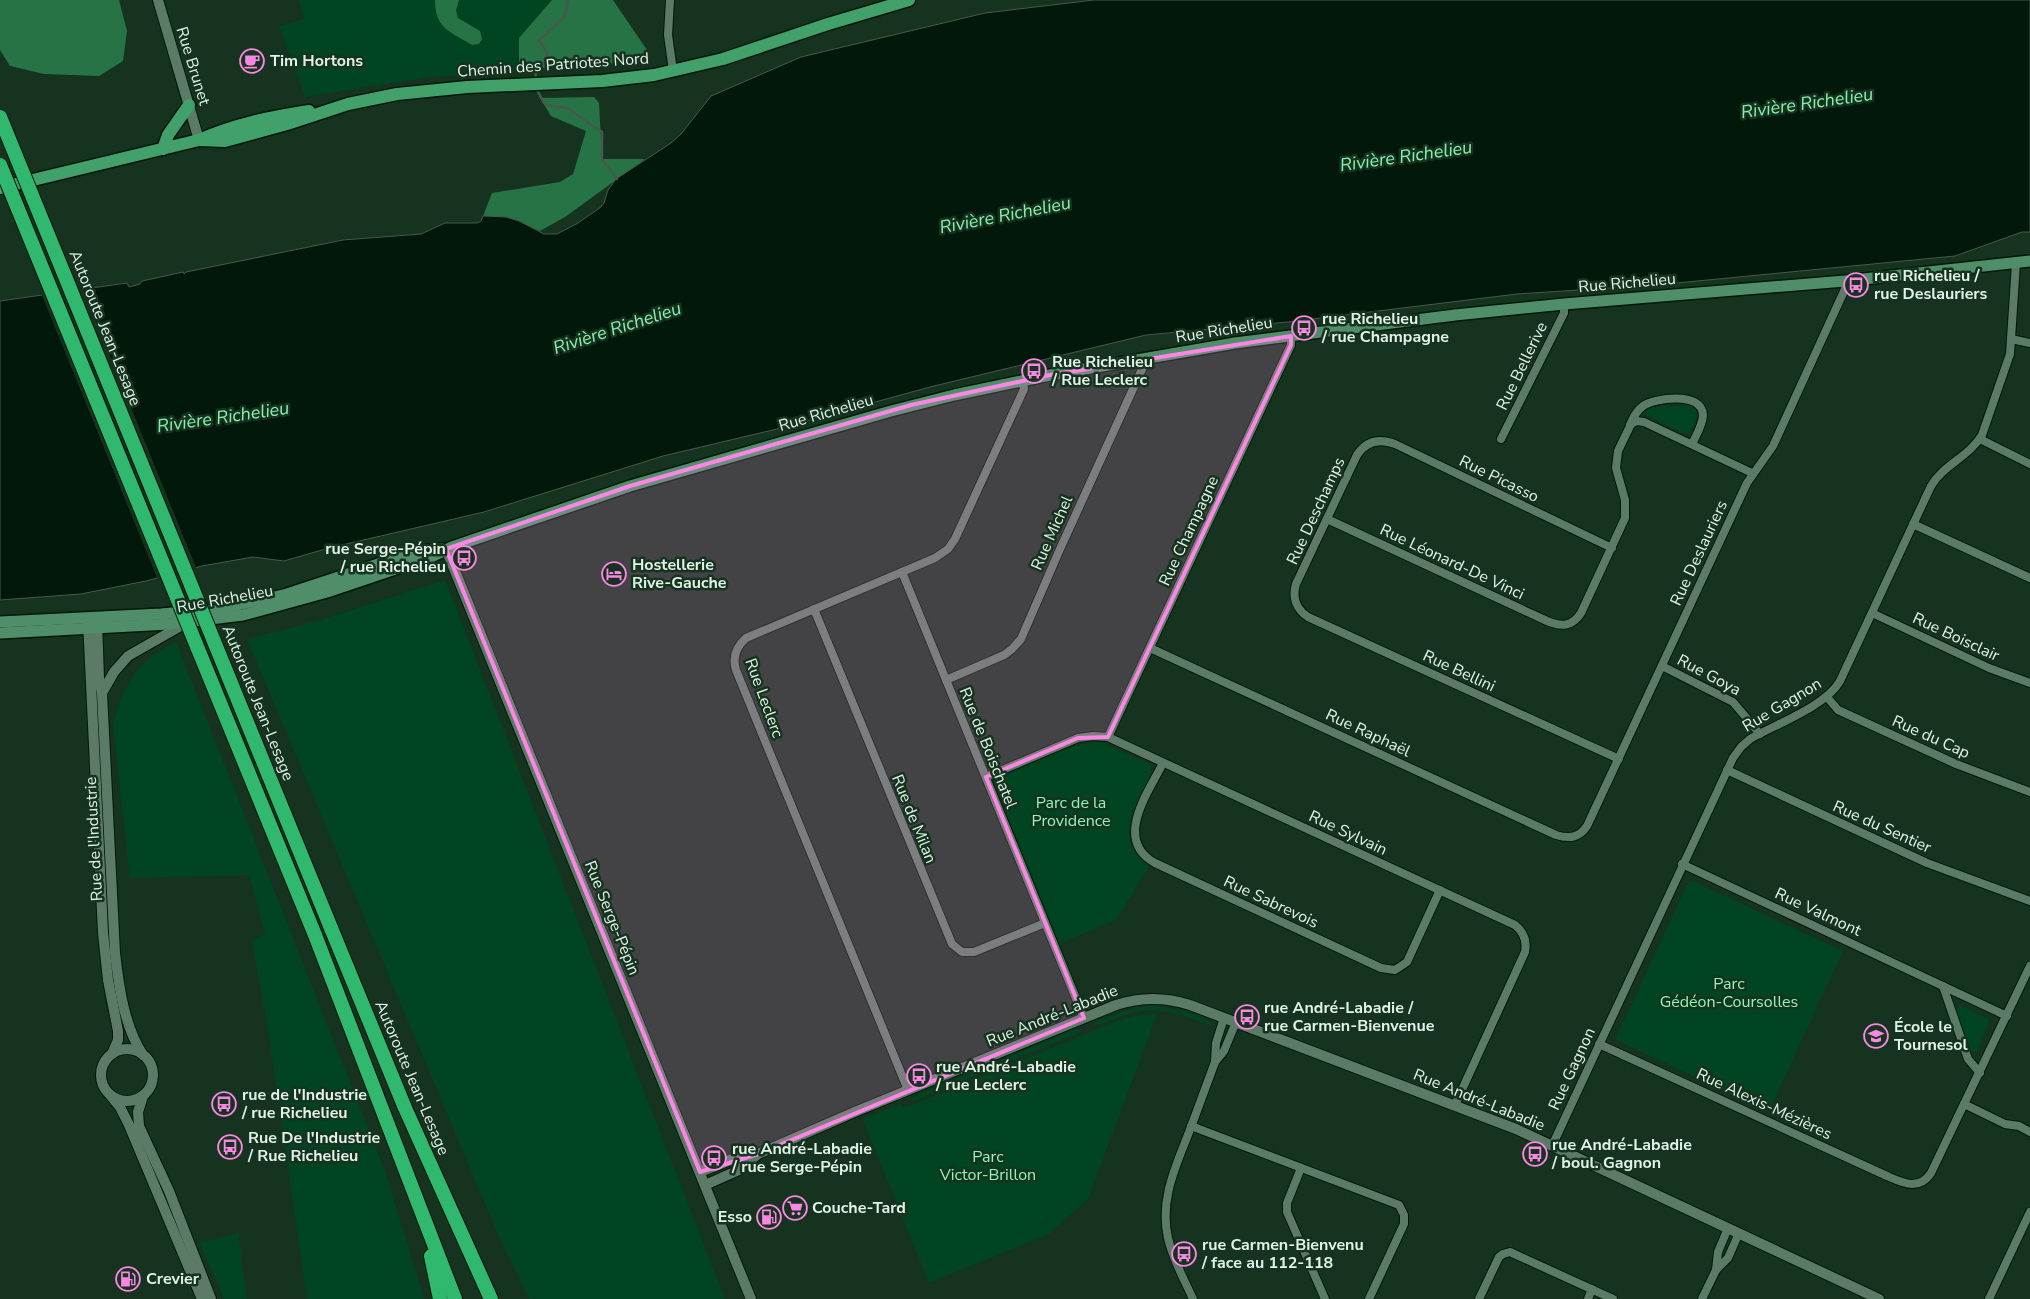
<svg xmlns="http://www.w3.org/2000/svg" width="2030" height="1299" viewBox="0 0 2030 1299" font-family="'Nunito Sans',sans-serif">
  <style>
    .green { fill: #042 }
    .forest { fill: #267346 }
    .water { fill: #02180a; stroke: #45594c }
    .pier { fill: #163320 }
    .lines { fill: none; stroke-linecap: round; stroke-linejoin: round }
    .stream { stroke: #45594c; stroke-width: 2.5 }
    .minor-casing { stroke: #001a09; stroke-width: 10 }
    .tertiary-casing { stroke: #001a09; stroke-width: 12 }
    .secondary-casing { stroke: #001a09; stroke-width: 14 }
    .primary-casing { stroke: #001a09; stroke-width: 15 }
    .motorway-casing { stroke: #001a09; stroke-width: 16 }
    .minor { stroke: #5c7b66; stroke-width: 8 }
    .tertiary { stroke: #5c7b66; stroke-width: 10 }
    .secondary { stroke: #4f8e68; stroke-width: 11 }
    .primary { stroke: #42a06b; stroke-width: 12 }
    .motorway { stroke: #30b96e; stroke-width: 14 }
    .motorway-bridge-casing { stroke: #001a09; stroke-width: 16; stroke-linecap: butt }
    .motorway-bridge { stroke: #30b96e; stroke-width: 14 }
    .marked { fill: #fc86e3; fill-opacity: 0.2; stroke: #fc86e3; stroke-width: 4; stroke-linejoin: round }
    .labels { text-anchor: middle; dominant-baseline: central; stroke-width: 5; stroke-linejoin: round; paint-order: stroke }
    .poi-label { font-size: 16px; font-weight: bold; fill: #e1f2e6; stroke: #163320; text-anchor: start }
    .street-label { font-size: 16px; fill: #e1f2e6; stroke: #163320 }
    .park-label { font-size: 16px; fill: #8ff6b3; stroke: #163320 }
    .water-label { font-size: 18px; font-style: italic; fill: #88eeac; stroke: #163320 }
  </style>
  <rect width="100%" height="100%" fill="#163320"/>
  <!-- green -->
  <g class="green">
    <path d="M299,0H571L581,66L430,77L305,97L279,26L304,19Z"/>
    <path d="M1689,405L1696,409C1698,418 1694,431 1685,434L1646,415L1647,410L1651,408Z"/>
    <path d="M445,580L725,1299H529L500,1239L247,639L321,620Z"/>
    <path d="M176,642L385,1171L424,1299H307L269,1035L252,941L265,934L249,875L130,878L113,724L122,695L134,674L151,656Z"/>
    <path d="M1099,742L1148,763L1151,766C1152,774 1148,781 1144,788C1129,819 1118,841 1149,867L1116,920L1060,943L996,787V783L1002,776L1078,745Z"/>
    <path d="M1689,881H1693L1843,951L1769,1111L1618,1041L1616,1038Z"/>
    <path d="M1150,1006C1164,1007 1207,1013 1213,1026C1186,1016 1159,1005 1130,1013C1119,1016 1103,1026 1093,1025L1095,1022L1128,1010Z"/>
    <path d="M1961,1006L1987,1018L1989,1022L1977,1051C1972,1053 1970,1051 1967,1048L1955,1010Z"/>
    <path d="M1157,1014L1088,1199L1049,1234L929,1283L863,1119L900,1104L902,1107L913,1105L1115,1022L1134,1016Z"/>
    <path d="M1077,1029L1083,1031L913,1101L910,1098Z"/>
    <path d="M238,1233L247,1299H224L200,1243Z"/>
  </g>
  <!-- forest -->
  <g class="forest">
    <path d="M0,0H119L127,31L123,61L99,76L44,74L10,66L0,50Z"/>
    <path d="M435,0H459L456,10L458,18L480,31L482,39L479,44L472,45C450,31 435,29 435,0Z"/>
    <path d="M552,0H613L649,53L645,61L519,70V38Z"/>
    <path d="M594,97L599,103L602,159H645L565,217L540,231C519,221 507,217 483,216L492,193L560,182L573,174L586,131L551,116L540,98Z"/>
  </g>
  <!-- water -->
  <path class="water" d="M1094,0H2030V232H2022L1955,256L1656,285L1517,294L1288,322L1146,335L930,387L777,429L663,456L484,512L329,548L284,561L253,557L202,566L146,581L81,594L0,600V301L127,283L129,287L140,284L142,281L183,272L184,274L186,272L343,240L421,234L445,223H477L481,221L483,216L506,217L519,221L544,234H557L578,223L601,207L604,203L608,190L616,179L671,143L681,134L711,96L801,57L985,13Z"/>
  <!-- pier -->
  <path class="pier" d="M82,287L197,570L158,580L41,293Z"/>
  <g class="lines">
    <!-- stream -->
    <g class="stream">
      <path d="M535,80L536,73L547,59V52L539,41L565,16L568,0"/>
      <path d="M536,88L544,103L548,105L567,108L602,132V159L617,179"/>
    </g>
    <!-- minor casing -->
    <g class="minor-casing">
      <g id="minor">
        <path d="M670,0L668,35L673,71"/>
        <path d="M2011,339L2030,343"/>
        <path d="M1630,425C1633,418 1636,411 1643,406C1654,398 1702,391 1703,415C1703,424 1696,436 1692,444"/>
        <path d="M1501,439L1564,313V304"/>
        <path d="M1980,439L2030,464"/>
        <path d="M1327,519L1547,621C1561,627 1572,627 1581,613L1625,518V500L1616,468L1618,451L1631,424L1637,421L1644,422L1752,473"/>
        <path d="M1913,524L2030,578"/>
        <path d="M1612,548L1395,444C1379,438 1366,441 1357,455L1296,584C1292,597 1296,609 1308,617L1619,759"/>
        <path d="M902,572L1084,1018"/>
        <path d="M814,609L952,944L962,952H974L1045,923"/>
        <path d="M1872,613L1989,668L2030,683"/>
        <path d="M1150,648L1556,835C1569,839 1579,838 1587,826L1747,483L1773,446L1845,289V281"/>
        <path d="M1662,666L1733,702L1760,734"/>
        <path d="M946,680L1004,655L1012,649L1021,639L1060,549L1143,367V359"/>
        <path d="M1827,697L1838,710L1956,764L2030,792"/>
        <path d="M1108,737L1291,345V336"/>
        <path d="M1163,763C1148,793 1113,840 1155,863L1381,968L1395,970L1407,962L1440,890"/>
        <path d="M1727,770L1927,863L2030,901"/>
        <path d="M986,777L1078,738L1093,736L1108,737L1515,925C1524,932 1527,941 1525,952L1455,1105"/>
        <path d="M1682,864L2007,1016"/>
        <path d="M1943,986L1968,1059L1980,1073"/>
        <path d="M1599,1044L1887,1176C1903,1183 1919,1191 1931,1173L2030,966"/>
        <path d="M1215,1062L1216,1043L1224,1018"/>
        <path d="M908,1090L736,670C732,657 736,647 746,638L935,558L948,549L955,539L1024,389L1023,381"/>
        <path d="M1964,1104L2005,1124L2019,1126L2030,1132"/>
        <path d="M1191,1126L1399,1205L1404,1215V1224L1369,1299"/>
        <path d="M1552,1146L1733,758L1741,747L1750,739C1776,724 1826,706 1840,681L1931,486C1943,465 1970,456 1982,435L2010,354L2016,263"/>
        <path d="M1301,1168L1287,1203V1212L1325,1299"/>
        <path d="M1716,1270L1718,1252L1728,1228"/>
        <path d="M1193,1299C1184,1279 1173,1260 1168,1238C1159,1198 1177,1164 1191,1127C1199,1105 1207,1084 1215,1062L1224,1051L1236,1022"/>
        <path d="M1479,1299L1499,1257L1503,1254L1510,1252L1613,1299"/>
        <path d="M1588,1299L1592,1289"/>
        <path d="M1702,1299L1716,1270L1728,1258L1739,1233"/>
        <path d="M1989,1299L2030,1212"/>
      </g>
    </g>
    <!-- tertiary casing -->
    <g class="tertiary-casing">
      <g id="tertiary">
        <path d="M158,0L199,140"/>
        <path d="M446,549L751,1299"/>
        <path d="M88,621L103,933L108,980L118,1031V1040L112,1054"/>
        <path d="M97,621L99,679L102,693L115,953C119,987 124,1026 143,1055"/>
        <path d="M102,693L114,672L128,656L186,623"/>
        <circle cx="127" cy="1075" r="26"/>
        <path d="M111,1096L120,1107L129,1125L202,1299"/>
        <path d="M143,1096L138,1112L139,1126L169,1191L211,1299"/>
        <path d="M700,1172L735,1158L758,1154L857,1111L1116,1005C1141,997 1165,997 1190,1005L1516,1129L1879,1299"/>
        <path d="M705,1185L739,1170L757,1155"/>
      </g>
    </g>
    <!-- secondary casing -->
    <g class="secondary-casing">
      <g id="secondary">
        <path d="M0,622L161,614L218,609L284,595L418,551L442,549"/>
        <path d="M0,633L169,624L243,615L327,592L431,557L452,547L630,486L891,411L954,395L1050,375L1235,343L1455,315L1564,304L1845,281L2030,261"/>
      </g>
    </g>
    <!-- primary casing -->
    <g class="primary-casing">
      <g id="primary">
        <path d="M199,140L225,141L287,124L348,104L397,94L467,87L602,81L654,75L723,59L828,24L909,0"/>
        <path d="M163,149L168,135L189,105"/>
        <path d="M0,188L199,140C234,124 271,117 309,111"/>
      </g>
    </g>
    <!-- motorway casing -->
    <g class="motorway-casing">
      <g id="motorway">
        <path d="M331,928L405,1108L491,1299"/>
        <path d="M315,935L455,1299"/>
        <path d="M431,1256L440,1299"/>
      </g>
    </g>
    <!-- minor -->
    <use href="#minor" class="minor"/>
    <!-- tertiary -->
    <use href="#tertiary" class="tertiary"/>
    <!-- secondary -->
    <use href="#secondary" class="secondary"/>
    <!-- primary -->
    <use href="#primary" class="primary"/>
    <!-- motorway -->
    <use href="#motorway" class="motorway"/>
    <!-- motorway-bridge casing -->
    <g class="motorway-bridge-casing">
      <g id="motorway-bridge">
        <path d="M0,117L331,928"/>
        <path d="M0,165L315,935"/>
      </g>
    </g>
    <!-- motorway-bridge -->
    <use href="#motorway-bridge" class="motorway-bridge"/>
  </g>
  <!-- marked area -->
  <path class="marked" d="M1291,336V345L1108,737L1078,738L986,777L1084,1018L758,1154L700,1172L446,549L630,486L911,405L1050,375Z"/>
  <!-- icons -->
  <defs>
    <g id="cafe-ring" transform="scale(1.25)"><circle r="9.5" fill="#163320" stroke="#fc86e3" stroke-width="1.5"/><path d="M-5.5-4.5H6V0H3Q3 3.5 0 3.5H-2.5Q-5.5 3.5-5.5 0ZM3-3.2v2h1.7v-2ZM-6 4.5H4V6H-6Z" fill="#fc86e3"/></g>
    <g id="bus-ring" transform="scale(1.25)"><circle r="9.5" fill="#163320" stroke="#fc86e3" stroke-width="1.5"/><path d="M-5-6H5V4H4V6H2V4H-2V6H-4V4H-5ZM-3.5-4V0h7V-4ZM-3.5 1.2v1.5H-2V1.2ZM2 1.2v1.5H3.5V1.2Z" fill="#fc86e3"/></g>
    <g id="hotel-ring" transform="scale(1.25)"><circle r="9.5" fill="#163320" stroke="#fc86e3" stroke-width="1.5"/><path d="M-6-4.5h1.5V1H6V5H4.5V3h-9V5H-6ZM-4 0a1.8 1.8 0 1 1 3.6 0ZM.5 0V-2.5h3Q6-2.5 6 0Z" fill="#fc86e3"/></g>
    <g id="school-ring" transform="scale(1.25)"><circle r="9.5" fill="#163320" stroke="#fc86e3" stroke-width="1.5"/><path d="M0-5L7-2L0 1L-7-2ZM-4 1L0 2.5L4 1V4Q0 6-4 4Z" fill="#fc86e3"/></g>
    <g id="supermarket-ring" transform="scale(1.25)"><circle r="9.5" fill="#163320" stroke="#fc86e3" stroke-width="1.5"/><path d="M-6-5.5h2.5l.6 2H6L4.5 2H-2.5L-4.4-4H-6ZM-1.5 3.2a1.3 1.3 0 1 0 .1 0ZM3 3.2a1.3 1.3 0 1 0 .1 0Z" fill="#fc86e3"/></g>
    <g id="fuel-ring" transform="scale(1.25)"><circle r="9.5" fill="#163320" stroke="#fc86e3" stroke-width="1.5"/><path d="M-5.5-6h7V0h2V4h1.3V-2.5L3-4.5l.8-.8L6-3V5H2.5V1h-1V6h-7ZM-4.2-4.7v3.2H.2V-4.7Z" fill="#fc86e3"/></g>
  </defs>
  <g fill-rule="evenodd">
    <use href="#cafe-ring" x="252" y="61"/>
    <use href="#bus-ring" x="1856" y="285"/>
    <use href="#bus-ring" x="1304" y="328"/>
    <use href="#bus-ring" x="1034" y="371"/>
    <use href="#bus-ring" x="464" y="558"/>
    <use href="#hotel-ring" x="614" y="574"/>
    <use href="#bus-ring" x="1247" y="1017"/>
    <use href="#school-ring" x="1876" y="1036"/>
    <use href="#bus-ring" x="919" y="1076"/>
    <use href="#bus-ring" x="224" y="1104"/>
    <use href="#bus-ring" x="230" y="1147"/>
    <use href="#bus-ring" x="1535" y="1154"/>
    <use href="#bus-ring" x="714" y="1158"/>
    <use href="#supermarket-ring" x="795" y="1208"/>
    <use href="#fuel-ring" x="769" y="1217"/>
    <use href="#bus-ring" x="1184" y="1254"/>
    <use href="#fuel-ring" x="128" y="1279"/>
  </g>
  <g class="labels">
    <!-- poi labels -->
    <g class="poi-label">
      <text x="270" y="61">Tim Hortons</text>
      <text x="1874" y="276">rue Richelieu /<tspan x="1874" dy="18">rue Deslauriers</tspan></text>
      <text x="1322" y="319">rue Richelieu<tspan x="1322" dy="18">/ rue Champagne</tspan></text>
      <text x="1052" y="362">Rue Richelieu<tspan x="1052" dy="18">/ Rue Leclerc</tspan></text>
      <text x="446" y="549" text-anchor="end">rue Serge-Pépin<tspan x="446" dy="18">/ rue Richelieu</tspan></text>
      <text x="632" y="565">Hostellerie<tspan x="632" dy="18">Rive-Gauche</tspan></text>
      <text x="1264" y="1008">rue André-Labadie /<tspan x="1264" dy="18">rue Carmen-Bienvenue</tspan></text>
      <text x="1894" y="1027">École le<tspan x="1894" dy="18">Tournesol</tspan></text>
      <text x="936" y="1067">rue André-Labadie<tspan x="936" dy="18">/ rue Leclerc</tspan></text>
      <text x="242" y="1095">rue de l'Industrie<tspan x="242" dy="18">/ rue Richelieu</tspan></text>
      <text x="248" y="1138">Rue De l'Industrie<tspan x="248" dy="18">/ Rue Richelieu</tspan></text>
      <text x="1552" y="1145">rue André-Labadie<tspan x="1552" dy="18">/ boul. Gagnon</tspan></text>
      <text x="732" y="1149">rue André-Labadie<tspan x="732" dy="18">/ rue Serge-Pépin</tspan></text>
      <text x="812" y="1208">Couche-Tard</text>
      <text x="752" y="1217" text-anchor="end">Esso</text>
      <text x="1202" y="1245">rue Carmen-Bienvenu<tspan x="1202" dy="18">/ face au 112-118</tspan></text>
      <text x="146" y="1279">Crevier</text>
    </g>
    <!-- street labels -->
    <g class="street-label">
      <text transform="translate(553 65) rotate(-4)">Chemin des Patriotes Nord</text>
      <text transform="translate(193 66) rotate(73)">Rue Brunet</text>
      <text transform="translate(1627 283) rotate(-5)">Rue Richelieu</text>
      <text transform="translate(105 328) rotate(68)">Autoroute Jean-Lesage</text>
      <text transform="translate(1224 330) rotate(-9)">Rue Richelieu</text>
      <text transform="translate(1522 366) rotate(-64)">Rue Bellerive</text>
      <text transform="translate(826 413) rotate(-16)">Rue Richelieu</text>
      <text transform="translate(1499 479) rotate(26)">Rue Picasso</text>
      <text transform="translate(1316 511) rotate(-65)">Rue Deschamps</text>
      <text transform="translate(1189 531) rotate(-65)">Rue Champagne</text>
      <text transform="translate(1052 533) rotate(-66)">Rue Michel</text>
      <text transform="translate(1699 553) rotate(-65)">Rue Deslauriers</text>
      <text transform="translate(1452 562) rotate(25)">Rue Léonard-De Vinci</text>
      <text transform="translate(225 599) rotate(-10)">Rue Richelieu</text>
      <text transform="translate(1956 637) rotate(25)">Rue Boisclair</text>
      <text transform="translate(1459 671) rotate(25)">Rue Bellini</text>
      <text transform="translate(1709 675) rotate(28)">Rue Goya</text>
      <text transform="translate(764 698) rotate(70)">Rue Leclerc</text>
      <text transform="translate(258 703) rotate(68)">Autoroute Jean-Lesage</text>
      <text transform="translate(1782 705) rotate(-31)">Rue Gagnon</text>
      <text transform="translate(1368 733) rotate(25)">Rue Raphaël</text>
      <text transform="translate(1931 737) rotate(24)">Rue du Cap</text>
      <text transform="translate(988 748) rotate(68)">Rue de Boischatel</text>
      <text transform="translate(914 819) rotate(68)">Rue de Milan</text>
      <text transform="translate(1882 827) rotate(24)">Rue du Sentier</text>
      <text transform="translate(1348 833) rotate(25)">Rue Sylvain</text>
      <text transform="translate(94 839) rotate(-93)">Rue de l'Industrie</text>
      <text transform="translate(1271 902) rotate(25)">Rue Sabrevois</text>
      <text transform="translate(1818 912) rotate(25)">Rue Valmont</text>
      <text transform="translate(612 918) rotate(68)">Rue Serge-Pépin</text>
      <text transform="translate(1052 1016) rotate(-22)">Rue André-Labadie</text>
      <text transform="translate(1572 1069) rotate(-65)">Rue Gagnon</text>
      <text transform="translate(412 1078) rotate(67)">Autoroute Jean-Lesage</text>
      <text transform="translate(1479 1100) rotate(22)">Rue André-Labadie</text>
      <text transform="translate(1764 1104) rotate(25)">Rue Alexis-Mézières</text>
    </g>
    <!-- park labels -->
    <g class="park-label">
      <text x="1071" y="803">Parc de la<tspan x="1071" dy="18">Providence</tspan></text>
      <text x="1729" y="984">Parc<tspan x="1729" dy="18">Gédéon-Coursolles</tspan></text>
      <text x="988" y="1157">Parc<tspan x="988" dy="18">Victor-Brillon</tspan></text>
    </g>
    <!-- water labels -->
    <g class="water-label">
      <text transform="translate(1807 103) rotate(-8)">Rivière Richelieu</text>
      <text transform="translate(1406 156) rotate(-8)">Rivière Richelieu</text>
      <text transform="translate(1005 215) rotate(-11)">Rivière Richelieu</text>
      <text transform="translate(617 328) rotate(-18)">Rivière Richelieu</text>
      <text transform="translate(223 417) rotate(-8)">Rivière Richelieu</text>
    </g>
  </g>
</svg>
